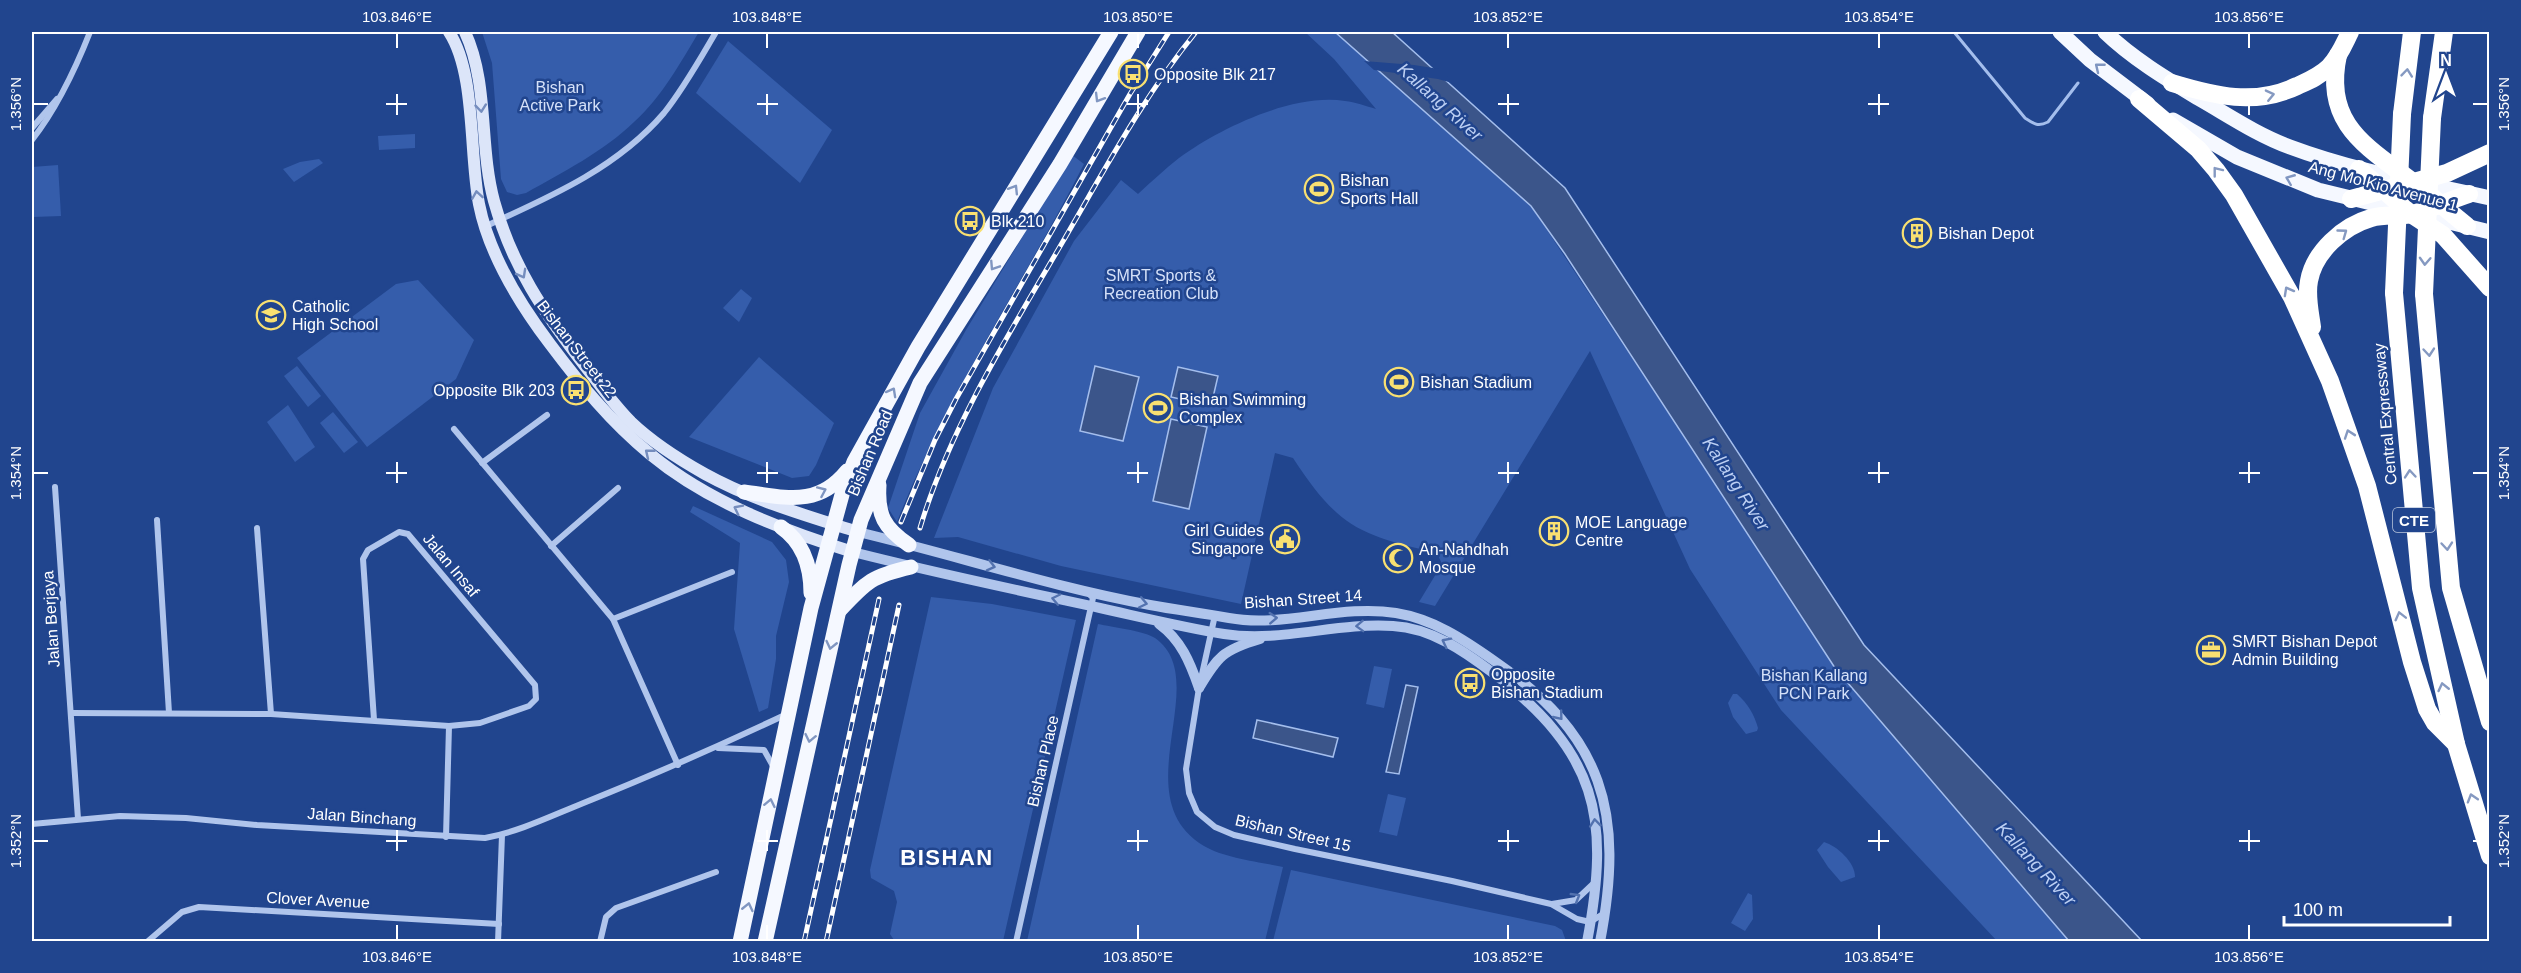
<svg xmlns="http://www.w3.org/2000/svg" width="2521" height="973" viewBox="0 0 2521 973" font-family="Arial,sans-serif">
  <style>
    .green { fill: #355dab }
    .water { fill: #3b558a; stroke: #a4beed; stroke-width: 1.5 }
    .pier { fill: #21458e }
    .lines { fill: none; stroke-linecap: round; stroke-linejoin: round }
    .stream { stroke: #a4beed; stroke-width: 3 }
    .minor { stroke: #b0c5ec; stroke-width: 6 }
    .tertiary { stroke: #b0c5ec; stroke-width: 10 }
    .secondary { stroke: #dce5f9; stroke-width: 12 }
    .primary { stroke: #f5f8ff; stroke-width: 15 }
    .motorway { stroke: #fff; stroke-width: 18 }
    .rail-casing { stroke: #fff; stroke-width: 5 }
    .rail { stroke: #21458e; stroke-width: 3; stroke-dasharray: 9; stroke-linecap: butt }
    .motorway-bridge { stroke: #fff; stroke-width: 18 }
    .oneway { stroke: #8096c1 }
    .oneway2 { stroke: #8599c1 }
    .oneway3 { stroke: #758dbe }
    .oneway4 { stroke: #5372af }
    .ticks { fill: none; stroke: #fff; stroke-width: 2 }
    .labels { text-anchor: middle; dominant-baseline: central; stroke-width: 5; stroke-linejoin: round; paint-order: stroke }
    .shield { fill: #21458e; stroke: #bcc7dd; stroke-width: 1.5 }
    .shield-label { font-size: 15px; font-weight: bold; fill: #fff }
    .poi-label { font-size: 16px; fill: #fff; stroke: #21458e; text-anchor: start }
    .park-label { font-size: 16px; fill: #d5e1f9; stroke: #21458e }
    .street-label { font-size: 16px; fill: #fff; stroke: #21458e }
    .water-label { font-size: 18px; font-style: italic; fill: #bccff3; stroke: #21458e }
    .district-label { font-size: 22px; font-weight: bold; letter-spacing: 1.5px; fill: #fff; stroke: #21458e }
    .neatline { fill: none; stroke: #fff; stroke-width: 2 }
    .ticks-label { font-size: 15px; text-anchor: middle; fill: #fff }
  </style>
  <rect width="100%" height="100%" fill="#21458e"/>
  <!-- green -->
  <g class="green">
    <path d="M482,32H699C680,63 662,97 634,122C603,152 563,172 526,193L517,195L507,192L501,179L492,63Z"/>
    <path d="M1305,32H1336L1531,206L1693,450L1965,820L2069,941H1997L1781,710L1690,569L1590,351L1435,606L1419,602L1442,564L1437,553C1359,535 1338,527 1293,458L1275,453L1241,604L1061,566L958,537L934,538L993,388L1074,241L1121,180L1138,194C1151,182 1165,169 1179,158C1220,128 1293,93 1345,101C1355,102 1366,106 1376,109L1334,59Z"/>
    <path d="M728,41L832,130L800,183L696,93Z"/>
    <path d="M415,134V148L379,150L378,136Z"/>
    <path d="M1072,155L1084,164C1023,284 946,396 897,522L888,508L920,413L966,330Z"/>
    <path d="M319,159L323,163L294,182L283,169L300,162Z"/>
    <path d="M58,165L61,216L33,217L32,167Z"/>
    <path d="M418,280L474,340L456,379L367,447L297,358L396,284Z"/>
    <path d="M741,289L752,298L739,322L723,308Z"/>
    <path d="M759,357L834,423L816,465L809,476L792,478L689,437Z"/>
    <path d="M297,366L321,396L308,407L284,376Z"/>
    <path d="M288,405L315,447L295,462L267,422Z"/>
    <path d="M333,412L358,442L344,453L320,423Z"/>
    <path d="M693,506L772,542L786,560L789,582L776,636V659L768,708L759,712L734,629L740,543L690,512Z"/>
    <path d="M931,597L992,604L1076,620L1003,941L894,940L890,934L897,902L894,891L871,878L870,870Z"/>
    <path d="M1098,624C1112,627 1144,631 1155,638C1215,680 1122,797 1204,846C1224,858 1260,862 1283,867L1265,941H1027Z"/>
    <path d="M1374,666L1392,669L1384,708L1366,704Z"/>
    <path d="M1733,694H1737C1748,704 1754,714 1758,728L1757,731L1746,734L1733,717L1728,703Z"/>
    <path d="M1388,794L1406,798L1397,836L1379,832Z"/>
    <path d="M1824,842C1837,846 1855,862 1855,877L1841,882L1828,867L1817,850Z"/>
    <path d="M1291,870L1555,926L1562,930L1566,941H1273Z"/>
    <path d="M1748,893L1752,895L1753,919L1745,931L1731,923Z"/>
  </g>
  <!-- water -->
  <g class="water">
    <path d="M1335,32H1392L1565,188L1864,645L2142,941H2069L1835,668L1565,254L1531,206Z"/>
    <path d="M1095,366L1139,377L1123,441L1080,431Z"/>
    <path d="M1178,367L1218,376L1211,406L1171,397Z"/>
    <path d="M1171,419L1207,427L1189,509L1153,501Z"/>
    <path d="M1406,685L1418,687L1399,774L1386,772Z"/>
    <path d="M1257,720L1338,738L1333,757L1253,738Z"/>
  </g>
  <!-- pier -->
  <path class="pier" d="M1364,61L1414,65L1439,69L1456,84L1438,79L1374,70Z"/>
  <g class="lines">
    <!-- stream -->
    <path class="stream" d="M1954,32L2025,118C2034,124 2038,127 2048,122L2078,83"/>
    <!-- minor -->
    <g class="minor">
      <path d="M32,128L57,99"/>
      <path d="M32,140C57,108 75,70 90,32"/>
      <path d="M486,226C550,197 617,168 664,113C684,88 700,59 716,32"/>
      <path d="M454,429L613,619L678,765"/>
      <path d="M482,463L547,415"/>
      <path d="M55,487L78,819"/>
      <path d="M157,520L169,713"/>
      <path d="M257,528L271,714"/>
      <path d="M551,546L618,488"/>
      <path d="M1215,615L1199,688L1186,769L1189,793L1197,812L1215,827L1234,835L1295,849L1452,881L1551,904L1577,919L1590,922L1603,914"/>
      <path d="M613,619L732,572"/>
      <path d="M71,713L271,714L449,726L480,723L529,706L536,699L535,685L408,534L399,532L368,550L363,559L374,720"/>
      <path d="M718,748L764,750L773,766"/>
      <path d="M32,824L120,816L186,818L257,825L485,838C518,832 549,817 581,804C651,776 719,746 787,714"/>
      <path d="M446,837L449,726"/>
      <path d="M1552,904L1576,900L1594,883"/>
      <path d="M147,942L182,912L199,907L499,924"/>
      <path d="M498,942L502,835"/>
      <path d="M600,942L606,917L616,908L716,872"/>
      <path d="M1016,942L1088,620L1093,598L1088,593"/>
    </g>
    <!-- tertiary -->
    <g class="tertiary">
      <path d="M858,532C955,555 1052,587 1150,605C1176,610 1203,613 1229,618C1284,628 1340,604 1396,613C1433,619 1463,639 1493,660C1604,736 1625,812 1600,942"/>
      <path d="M853,552C935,573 1017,590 1100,608C1141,617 1182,627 1224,634C1280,643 1337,622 1393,626C1431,628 1464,651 1493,673C1597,753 1611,816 1587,942"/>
      <path d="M1159,624C1181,640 1190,662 1199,688"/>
      <path d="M1199,688C1218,656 1223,650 1260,639"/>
    </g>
    <!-- secondary -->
    <g class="secondary">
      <path d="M449,32C476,73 469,153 479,204C489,255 519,303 550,344C580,384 611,422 650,454C708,502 782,530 853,552"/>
      <path d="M465,32C489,84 479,146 494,201C512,266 544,313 585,366C600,385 614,405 631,422C652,442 680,460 705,474C752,500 807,516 858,532"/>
    </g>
    <!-- primary -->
    <g class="primary">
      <path d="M2060,32L2090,60L2148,104"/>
      <path d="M2105,32C2132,58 2165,78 2198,98C2228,115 2257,135 2290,147C2354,171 2423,183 2490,198"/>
      <path d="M2173,120L2237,157L2318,190L2490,232"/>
      <path d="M879,485C877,515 884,528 909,545"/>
      <path d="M744,492C785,497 817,508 847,471"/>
      <path d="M781,527C804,543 811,568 811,593"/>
      <path d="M840,610C867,581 872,576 911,567"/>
      <path d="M740,942L811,608L843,491L854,462L918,347L1111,32"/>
      <path d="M765,942L849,565L861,520L920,383L1060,164L1138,32"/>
    </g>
    <!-- motorway -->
    <g class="motorway">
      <path d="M2338,55C2323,124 2366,146 2413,182C2432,196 2449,212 2467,226"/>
      <path d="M2172,83C2215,96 2255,106 2297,86C2308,81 2320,76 2329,67C2339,57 2344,44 2350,32"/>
      <path d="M2139,99L2198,149L2216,170L2234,195L2292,297L2330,381L2367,486L2412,662L2427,709L2435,723L2456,744"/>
      <path d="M2402,114L2412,32"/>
      <path d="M2432,118L2444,32"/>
      <path d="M2359,169L2411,214L2443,235L2490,288"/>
      <path d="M2351,199L2447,173L2490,153"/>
      <path d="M2394,293L2421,588L2456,744L2490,856"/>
      <path d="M2424,294L2451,588L2490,722"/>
      <path d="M2312,327C2310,312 2306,296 2309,281C2314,252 2343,226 2371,218C2384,214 2399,217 2412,214C2431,209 2450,200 2469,194"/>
    </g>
    <!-- rail casing -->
    <g class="rail-casing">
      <g id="rail">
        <path d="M901,522L935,440L956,399L1130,94L1169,32"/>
        <path d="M920,528C950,427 1009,334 1062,243C1104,171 1143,97 1196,32"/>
        <path d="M804,942L879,599"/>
        <path d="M826,942L899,605"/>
      </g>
    </g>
    <!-- rail -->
    <use href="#rail" class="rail"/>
    <!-- motorway-bridge -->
    <g class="motorway-bridge">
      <path d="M2394,293L2402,114"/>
      <path d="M2424,294L2432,118"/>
    </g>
  </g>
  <!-- one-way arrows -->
  <defs><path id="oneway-chevron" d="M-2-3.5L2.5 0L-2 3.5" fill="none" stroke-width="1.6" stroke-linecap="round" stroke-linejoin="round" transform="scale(1.5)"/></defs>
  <g class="oneway">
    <use href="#oneway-chevron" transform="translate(2099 67) rotate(-141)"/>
    <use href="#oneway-chevron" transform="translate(1099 98) rotate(121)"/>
    <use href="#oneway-chevron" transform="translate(2290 179) rotate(-158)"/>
    <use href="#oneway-chevron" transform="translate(1014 189) rotate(-58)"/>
    <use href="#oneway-chevron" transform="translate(994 266) rotate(123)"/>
    <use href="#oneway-chevron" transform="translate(892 392) rotate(-61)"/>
    <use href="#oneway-chevron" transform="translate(822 491) rotate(-24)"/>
    <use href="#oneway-chevron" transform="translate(831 645) rotate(103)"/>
    <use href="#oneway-chevron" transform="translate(810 738) rotate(102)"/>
    <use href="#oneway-chevron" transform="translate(770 803) rotate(-78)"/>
    <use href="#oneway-chevron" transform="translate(748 907) rotate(-77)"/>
  </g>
  <g class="oneway2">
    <use href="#oneway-chevron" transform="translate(2407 73) rotate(-84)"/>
    <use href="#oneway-chevron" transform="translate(2270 95) rotate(-13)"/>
    <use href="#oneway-chevron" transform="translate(2217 171) rotate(-128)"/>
    <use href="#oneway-chevron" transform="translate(2343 233) rotate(-36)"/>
    <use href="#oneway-chevron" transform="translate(2425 261) rotate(93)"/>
    <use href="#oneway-chevron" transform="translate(2288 291) rotate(-119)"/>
    <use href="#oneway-chevron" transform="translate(2429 352) rotate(85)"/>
    <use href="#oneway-chevron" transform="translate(2349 434) rotate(-109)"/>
    <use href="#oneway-chevron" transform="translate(2410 474) rotate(-95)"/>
    <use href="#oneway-chevron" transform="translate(2447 546) rotate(85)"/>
    <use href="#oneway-chevron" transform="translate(2400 616) rotate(-104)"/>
    <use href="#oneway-chevron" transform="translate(2443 687) rotate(-103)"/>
    <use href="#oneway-chevron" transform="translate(2472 798) rotate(-107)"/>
  </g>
  <g class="oneway3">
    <use href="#oneway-chevron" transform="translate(481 108) rotate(84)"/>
    <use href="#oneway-chevron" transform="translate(477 195) rotate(-99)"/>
    <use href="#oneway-chevron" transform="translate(522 274) rotate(61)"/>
    <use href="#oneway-chevron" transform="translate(649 453) rotate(-141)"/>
    <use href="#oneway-chevron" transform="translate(738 509) rotate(-153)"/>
  </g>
  <g class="oneway4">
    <use href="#oneway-chevron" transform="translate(991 566) rotate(14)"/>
    <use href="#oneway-chevron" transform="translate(1056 599) rotate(-168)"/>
    <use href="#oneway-chevron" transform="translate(1143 603) rotate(12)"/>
    <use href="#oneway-chevron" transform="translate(1273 618) rotate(-3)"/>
    <use href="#oneway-chevron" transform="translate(1360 626) rotate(178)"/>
    <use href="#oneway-chevron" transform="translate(1446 642) rotate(-153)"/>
    <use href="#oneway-chevron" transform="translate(1559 716) rotate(51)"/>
    <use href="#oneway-chevron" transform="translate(1595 823) rotate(-96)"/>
    <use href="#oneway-chevron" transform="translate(1576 897) rotate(-31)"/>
  </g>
  <!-- ticks -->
  <path class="ticks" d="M397,33V48M767,33V48M1138,33V48M1508,33V48M1879,33V48M2249,33V48M397,94V115M767,94V115M1138,94V115M1508,94V115M1879,94V115M2249,94V115M33,104H48M386,104H407M757,104H778M1127,104H1148M1498,104H1519M1868,104H1889M2239,104H2260M2473,104H2488M397,462V483M767,462V483M1138,462V483M1508,462V483M1879,462V483M2249,462V483M33,473H48M386,473H407M757,473H778M1127,473H1148M1498,473H1519M1868,473H1889M2239,473H2260M2473,473H2488M397,830V851M767,830V851M1138,830V851M1508,830V851M1879,830V851M2249,830V851M33,841H48M386,841H407M757,841H778M1127,841H1148M1498,841H1519M1868,841H1889M2239,841H2260M2473,841H2488M397,925V940M767,925V940M1138,925V940M1508,925V940M1879,925V940M2249,925V940"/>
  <!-- icons -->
  <defs>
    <g id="bus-ring" transform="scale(1.5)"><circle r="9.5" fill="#21458e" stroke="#f9e071" stroke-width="1.5"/><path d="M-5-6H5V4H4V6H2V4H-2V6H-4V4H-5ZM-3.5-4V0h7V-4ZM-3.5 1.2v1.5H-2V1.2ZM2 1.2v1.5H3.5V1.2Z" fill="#f9e071"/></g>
    <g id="stadium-ring" transform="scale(1.5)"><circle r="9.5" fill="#21458e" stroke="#f9e071" stroke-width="1.5"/><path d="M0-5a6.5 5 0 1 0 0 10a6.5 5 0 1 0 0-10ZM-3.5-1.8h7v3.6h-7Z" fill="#f9e071"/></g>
    <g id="building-ring" transform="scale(1.5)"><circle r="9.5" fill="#21458e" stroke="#f9e071" stroke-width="1.5"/><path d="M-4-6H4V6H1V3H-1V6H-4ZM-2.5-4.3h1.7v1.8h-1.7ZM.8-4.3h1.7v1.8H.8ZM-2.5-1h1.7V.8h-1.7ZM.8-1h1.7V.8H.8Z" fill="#f9e071"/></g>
    <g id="school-ring" transform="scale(1.5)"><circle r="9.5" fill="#21458e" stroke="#f9e071" stroke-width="1.5"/><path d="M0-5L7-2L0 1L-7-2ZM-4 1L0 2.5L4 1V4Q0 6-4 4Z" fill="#f9e071"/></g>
    <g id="civic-ring" transform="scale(1.5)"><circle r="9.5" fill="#21458e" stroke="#f9e071" stroke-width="1.5"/><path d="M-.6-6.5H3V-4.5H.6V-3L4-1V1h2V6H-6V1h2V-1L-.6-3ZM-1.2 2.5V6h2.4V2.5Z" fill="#f9e071"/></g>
    <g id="mosque-ring" transform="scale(1.5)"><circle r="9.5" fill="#21458e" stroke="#f9e071" stroke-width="1.5"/><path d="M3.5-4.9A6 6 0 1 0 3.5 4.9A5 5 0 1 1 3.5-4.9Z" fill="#f9e071"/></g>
    <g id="office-ring" transform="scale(1.5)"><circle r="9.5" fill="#21458e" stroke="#f9e071" stroke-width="1.5"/><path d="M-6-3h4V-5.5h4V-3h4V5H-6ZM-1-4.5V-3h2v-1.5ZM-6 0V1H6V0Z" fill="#f9e071"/></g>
  </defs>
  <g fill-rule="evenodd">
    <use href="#bus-ring" x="1133" y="74"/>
    <use href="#stadium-ring" x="1319" y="189"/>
    <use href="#bus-ring" x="970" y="221"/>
    <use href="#building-ring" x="1917" y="233"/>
    <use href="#school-ring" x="271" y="315"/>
    <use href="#stadium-ring" x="1399" y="382"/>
    <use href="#bus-ring" x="576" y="390"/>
    <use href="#stadium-ring" x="1158" y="408"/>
    <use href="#building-ring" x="1554" y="531"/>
    <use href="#civic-ring" x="1285" y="539"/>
    <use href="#mosque-ring" x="1398" y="558"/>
    <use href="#office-ring" x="2211" y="650"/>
    <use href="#bus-ring" x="1470" y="683"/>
  </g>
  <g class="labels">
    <!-- shield labels -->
    <rect class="shield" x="2393" y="508" width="42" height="24" rx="4.5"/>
    <g class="shield-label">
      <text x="2414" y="520">CTE</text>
    </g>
    <!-- poi labels -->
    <g class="poi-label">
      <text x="1154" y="74">Opposite Blk 217</text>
      <text x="1340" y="180">Bishan<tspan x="1340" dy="18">Sports Hall</tspan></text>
      <text x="991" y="221">Blk 210</text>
      <text x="1938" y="233">Bishan Depot</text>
      <text x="292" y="306">Catholic<tspan x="292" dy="18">High School</tspan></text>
      <text x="1420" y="382">Bishan Stadium</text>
      <text x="555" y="390" text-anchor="end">Opposite Blk 203</text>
      <text x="1179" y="399">Bishan Swimming<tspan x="1179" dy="18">Complex</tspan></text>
      <text x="1575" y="522">MOE Language<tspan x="1575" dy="18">Centre</tspan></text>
      <text x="1264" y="530" text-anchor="end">Girl Guides<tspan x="1264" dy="18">Singapore</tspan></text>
      <text x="1419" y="549">An-Nahdhah<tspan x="1419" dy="18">Mosque</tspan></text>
      <text x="2232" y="641">SMRT Bishan Depot<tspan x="2232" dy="18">Admin Building</tspan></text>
      <text x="1491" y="674">Opposite<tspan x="1491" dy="18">Bishan Stadium</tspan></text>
    </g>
    <!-- park labels -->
    <g class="park-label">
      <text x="560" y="87">Bishan<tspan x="560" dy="18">Active Park</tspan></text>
      <text x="1161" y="275">SMRT Sports &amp;<tspan x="1161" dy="18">Recreation Club</tspan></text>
      <text x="1814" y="675">Bishan Kallang<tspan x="1814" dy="18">PCN Park</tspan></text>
    </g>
    <!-- street labels -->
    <g class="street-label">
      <text transform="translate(2383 186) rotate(15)">Ang Mo Kio Avenue 1</text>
      <text transform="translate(577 349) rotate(52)">Bishan Street 22</text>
      <text transform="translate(2385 414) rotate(-95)">Central Expressway</text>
      <text transform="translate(870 453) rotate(-67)">Bishan Road</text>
      <text transform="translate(451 565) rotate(50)">Jalan Insaf</text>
      <text transform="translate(1303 599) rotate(-4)">Bishan Street 14</text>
      <text transform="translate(51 619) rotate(-94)">Jalan Berjaya</text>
      <text transform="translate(1043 761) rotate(-77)">Bishan Place</text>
      <text transform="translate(362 817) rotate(4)">Jalan Binchang</text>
      <text transform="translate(1293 833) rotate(13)">Bishan Street 15</text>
      <text transform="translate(318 900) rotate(3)">Clover Avenue</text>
    </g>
    <!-- water labels -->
    <g class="water-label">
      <text transform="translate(1440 102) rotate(42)">Kallang River</text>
      <text transform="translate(1736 484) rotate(57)">Kallang River</text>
      <text transform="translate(2036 864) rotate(47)">Kallang River</text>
    </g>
    <!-- district labels -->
    <g class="district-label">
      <text x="947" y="857">BISHAN</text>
    </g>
  </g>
  <!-- border -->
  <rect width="2521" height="973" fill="none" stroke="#21458e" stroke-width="66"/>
  <!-- north arrow -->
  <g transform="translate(2446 75)" stroke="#21458e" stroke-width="4.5" paint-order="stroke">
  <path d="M0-4.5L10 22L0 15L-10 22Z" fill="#ffffff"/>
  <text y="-9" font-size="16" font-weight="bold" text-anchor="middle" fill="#ffffff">N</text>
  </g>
  <!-- scale -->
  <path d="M2284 916v9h166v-9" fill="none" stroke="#ffffff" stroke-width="3"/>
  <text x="2293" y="916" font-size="18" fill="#ffffff" stroke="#21458e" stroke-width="4.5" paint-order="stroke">100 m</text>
  <rect x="33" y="33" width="2455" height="907" class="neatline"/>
  <g class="ticks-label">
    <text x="397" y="22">103.846°E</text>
    <text x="767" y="22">103.848°E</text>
    <text x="1138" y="22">103.850°E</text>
    <text x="1508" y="22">103.852°E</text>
    <text x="1879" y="22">103.854°E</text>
    <text x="2249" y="22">103.856°E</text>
    <text transform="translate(16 104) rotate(-90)" y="5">1.356°N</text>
    <text transform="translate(2504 104) rotate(-90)" y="5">1.356°N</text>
    <text transform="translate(16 473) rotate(-90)" y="5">1.354°N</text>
    <text transform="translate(2504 473) rotate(-90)" y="5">1.354°N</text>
    <text transform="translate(16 841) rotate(-90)" y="5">1.352°N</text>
    <text transform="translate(2504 841) rotate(-90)" y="5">1.352°N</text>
    <text x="397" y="962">103.846°E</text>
    <text x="767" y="962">103.848°E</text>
    <text x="1138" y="962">103.850°E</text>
    <text x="1508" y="962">103.852°E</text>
    <text x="1879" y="962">103.854°E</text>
    <text x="2249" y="962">103.856°E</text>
  </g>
</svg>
